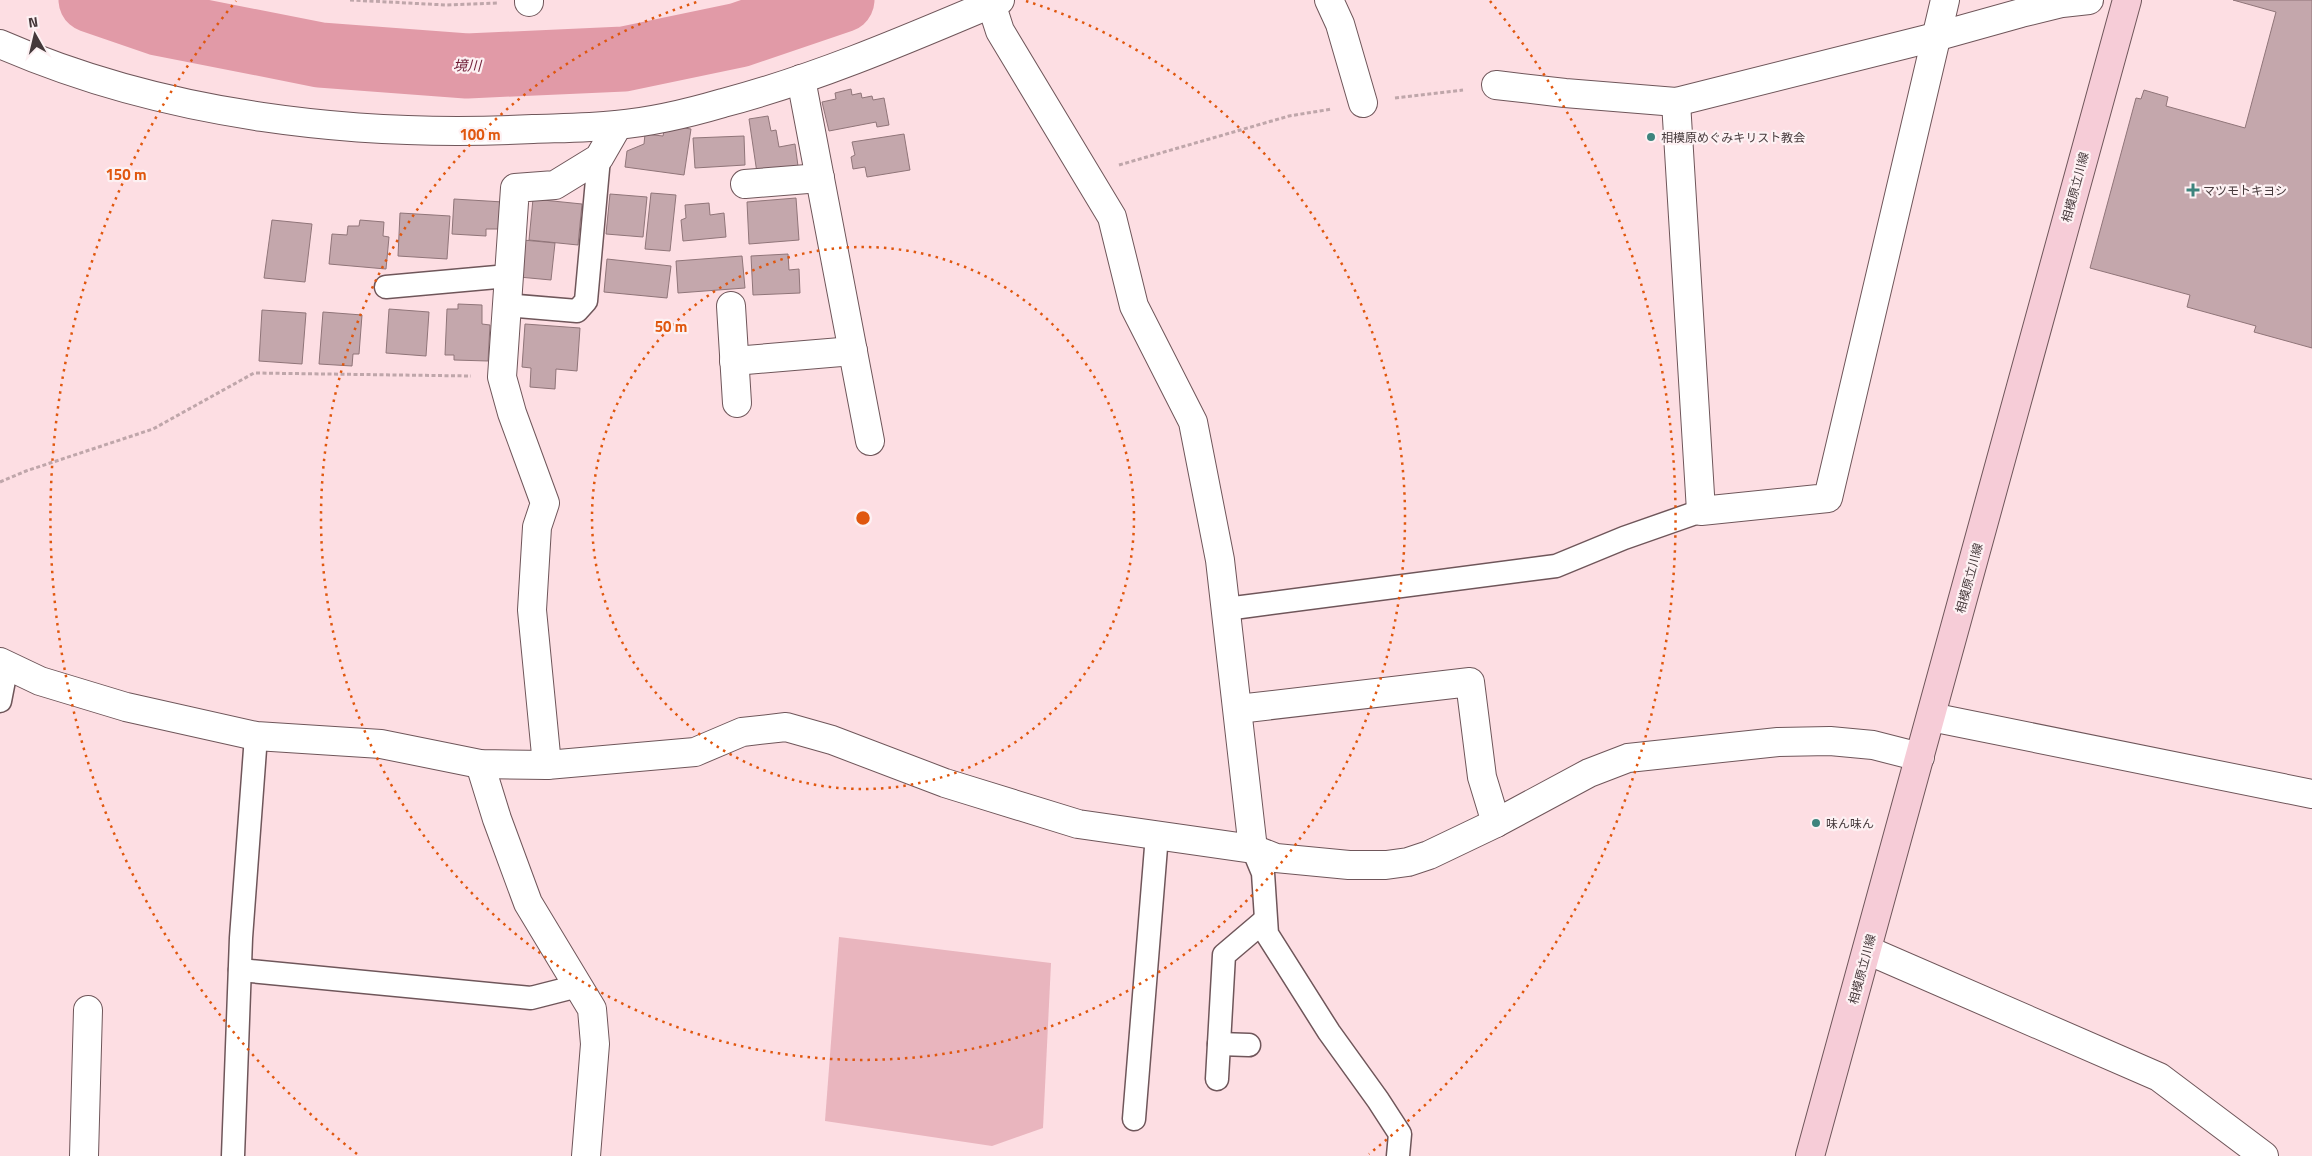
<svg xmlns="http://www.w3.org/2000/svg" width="2312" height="1156" viewBox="0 0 2312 1156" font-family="'Titillium Web','Noto Sans JP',sans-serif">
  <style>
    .green { fill: #e9b5be }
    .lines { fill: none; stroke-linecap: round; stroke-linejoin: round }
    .river { stroke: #e19aa7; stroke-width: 65 }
    .building { fill: #c4a7ac; stroke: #907579 }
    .lane-casing { stroke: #6f565a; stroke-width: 25 }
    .street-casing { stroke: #6f565a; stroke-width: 30 }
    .secondary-casing { stroke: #6f565a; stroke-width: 30 }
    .path { stroke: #bfa6aa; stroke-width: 3; stroke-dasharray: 4 2.5; stroke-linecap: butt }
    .lane { stroke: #fff; stroke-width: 22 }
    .street { stroke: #fff; stroke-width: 28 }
    .secondary { stroke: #f6ccd7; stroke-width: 28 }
    .ring { fill: none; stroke: #e0570e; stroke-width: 2.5; stroke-dasharray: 2.5 5 }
    .poi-dot { fill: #3d847d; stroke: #fdf1f3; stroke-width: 2 }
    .labels { text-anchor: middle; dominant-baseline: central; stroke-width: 4.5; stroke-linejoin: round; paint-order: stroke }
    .poi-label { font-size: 12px; fill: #45393b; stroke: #fdf1f3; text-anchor: start }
    .street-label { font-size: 12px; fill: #45393b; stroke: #fdf1f3 }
    .water-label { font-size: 14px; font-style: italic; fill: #6e1b34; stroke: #fdf1f3 }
    .centre { fill: #e0570e; stroke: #fdf1f3; stroke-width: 2.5 }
    .ring-label { font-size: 15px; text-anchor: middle; font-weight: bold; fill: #e0570e; stroke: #fdf1f3; stroke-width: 4.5; stroke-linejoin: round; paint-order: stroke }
  </style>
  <rect width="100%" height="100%" fill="#fddee3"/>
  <!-- green -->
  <path class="green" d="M839,937L1051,963L1043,1128L992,1146L825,1121Z"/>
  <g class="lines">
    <!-- river -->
    <path class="river" d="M91,0L158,23L320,55L467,66L624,59L739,35L842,0"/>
  </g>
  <!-- building -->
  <g class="building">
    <path d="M2233,0H2312V348L2254,332L2256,326L2187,307L2190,295L2090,268L2136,98L2141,99L2144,90L2168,97L2166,106L2245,128L2276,12Z"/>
    <path d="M851,89L852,95L861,93L862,98L872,96L873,100L884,98L889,125L877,127L876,122L829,131L822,102L836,99L835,93Z"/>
    <path d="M768,116L771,131L776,130L779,147L795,144L798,166L757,173L749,119Z"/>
    <path d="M677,127L691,129L684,175L625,167L627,151L644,144L645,134L663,136L664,131Z"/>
    <path d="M904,134L910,170L867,177L865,167L853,169L851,157L855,155L852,142Z"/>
    <path d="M744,136L745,165L695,168L693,138Z"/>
    <path d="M651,193L676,195L670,251L645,249Z"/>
    <path d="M610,194L647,197L643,237L606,234Z"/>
    <path d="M796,198L799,240L749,244L747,202Z"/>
    <path d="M454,199L503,202L501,229H486V236L452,234Z"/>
    <path d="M533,199L582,204L578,245L529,240Z"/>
    <path d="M709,203L710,215L724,213L726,237L683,241L681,220L686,218L685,205Z"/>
    <path d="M400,213L450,216L447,259L398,256Z"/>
    <path d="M272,220L312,224L305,282L264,278Z"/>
    <path d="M360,220L384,222L383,236L389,237L386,269L329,264L332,234L347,235L348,226H359Z"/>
    <path d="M523,240L555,243L551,280L519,277Z"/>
    <path d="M788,254L789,270L799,269L800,293L753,295L751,256Z"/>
    <path d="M742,256L745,288L678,293L676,261Z"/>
    <path d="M607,259L671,266L667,298L604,292Z"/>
    <path d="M458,304L482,305V324L490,325L488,361L454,360V355H445L447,309H458Z"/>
    <path d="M389,309L429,312L426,356L386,353Z"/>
    <path d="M262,310L306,313L302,364L259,361Z"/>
    <path d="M323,312L362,315L359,354H353L352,366L319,364Z"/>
    <path d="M525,324L580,328L577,371L556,369L555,389L530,387L531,368L522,367Z"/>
  </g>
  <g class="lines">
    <!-- lane casing -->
    <g class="lane-casing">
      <g id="lane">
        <path d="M386,287L508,276"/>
        <path d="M506,305L577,311L586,301L599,158"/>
        <path d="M1226,609L1556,566L1624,538L1701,511"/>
        <path d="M0,701L7,665"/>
        <path d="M1253,849L1263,873L1267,934L1329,1032L1378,1100L1400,1134L1398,1156"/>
        <path d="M240,970L531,998L578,986"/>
        <path d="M1219,1044L1249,1045"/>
        <path d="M1217,1079L1224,955L1264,921"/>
        <path d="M1134,1119L1157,835"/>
        <path d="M233,1156L241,938L256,736"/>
      </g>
    </g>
    <!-- street casing -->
    <g class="street-casing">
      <g id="street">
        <path d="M990,0L1000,31L1112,217L1134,306L1193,422L1220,560L1253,849"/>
        <path d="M1329,0L1340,24L1363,103"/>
        <path d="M529,2V0"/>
        <path d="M0,44C165,116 355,138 533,129C561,128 589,128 616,125C651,122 689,113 723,103C818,78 910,38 1000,0"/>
        <path d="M801,79L870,441"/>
        <path d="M1496,85L1565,93L1676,102L1935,37L2021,13L2062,3L2089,0"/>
        <path d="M1676,102L1701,511L1828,498L1945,0"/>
        <path d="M745,184L820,178"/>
        <path d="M731,306L737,403"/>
        <path d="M734,361L853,351"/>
        <path d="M0,662L40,681L126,707L256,736L381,744L480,764L547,765L695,752L742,732L786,727L832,740L945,783L1078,824L1253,849L1276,858L1349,865H1386L1408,862L1429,855L1496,823L1589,773L1628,758L1778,742L1830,741L1873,745L1920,757"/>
        <path d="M1238,709L1470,682L1482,777L1496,823"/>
        <path d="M1931,717L2312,794"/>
        <path d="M480,764L497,819L528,903L592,1009L595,1044L586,1156"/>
        <path d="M547,765L532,610L537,527L545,503L512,413L502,377L515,188L555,185L599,158L618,125"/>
        <path d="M1867,950L2159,1077L2264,1156"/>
        <path d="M84,1156L88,1010"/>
      </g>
    </g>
    <!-- secondary casing -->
    <g class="secondary-casing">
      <path id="secondary" d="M1810,1156L2127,0"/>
    </g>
    <!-- path -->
    <g class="path">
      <path d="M350,0L446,5L497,3"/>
      <path d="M1395,98L1463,90"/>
      <path d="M1119,165L1289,116L1332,109"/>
      <path d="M0,482L26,471L153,429L254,373L471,376"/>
    </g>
    <!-- lane -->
    <use href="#lane" class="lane"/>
    <!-- street -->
    <use href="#street" class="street"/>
    <!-- secondary -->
    <use href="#secondary" class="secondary"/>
  </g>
  <!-- distance rings -->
  <g class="ring">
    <circle cx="863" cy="518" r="271"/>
    <path d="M1026 1A542 542 0 1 1 700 1"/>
    <path d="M357 1154A813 813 0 0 1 236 1M1490 1A813 813 0 0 1 1369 1154"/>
  </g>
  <!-- markers -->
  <g class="poi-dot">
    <circle cx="1651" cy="137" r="5"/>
    <path d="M2190.5 182.5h5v5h5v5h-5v5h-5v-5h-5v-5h5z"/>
    <circle cx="1816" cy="823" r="5"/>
  </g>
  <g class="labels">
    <!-- poi labels -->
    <g class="poi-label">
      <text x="1661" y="137">相模原めぐみキリスト教会</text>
      <text x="2203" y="190">マツモトキヨシ</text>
      <text x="1826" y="823">味ん味ん</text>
    </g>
    <!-- street labels -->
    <g class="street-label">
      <text transform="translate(2075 187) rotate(-75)">相模原立川線</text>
      <text transform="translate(1969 578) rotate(-75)">相模原立川線</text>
      <text transform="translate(1862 969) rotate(-75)">相模原立川線</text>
    </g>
    <!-- water labels -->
    <g class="water-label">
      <text transform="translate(467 65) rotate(1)">境川</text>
    </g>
  </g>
  <circle cx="863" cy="518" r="8" class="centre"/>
  <g class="ring-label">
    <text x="480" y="140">100 m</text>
    <text x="126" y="180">150 m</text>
    <text x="671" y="332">50 m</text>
  </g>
  <!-- north arrow -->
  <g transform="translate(35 35) rotate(352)" stroke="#fdf1f3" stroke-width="4" paint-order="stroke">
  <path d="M0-4L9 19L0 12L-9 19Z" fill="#45393b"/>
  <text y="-8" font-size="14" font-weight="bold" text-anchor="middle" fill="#45393b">N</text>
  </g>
</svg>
